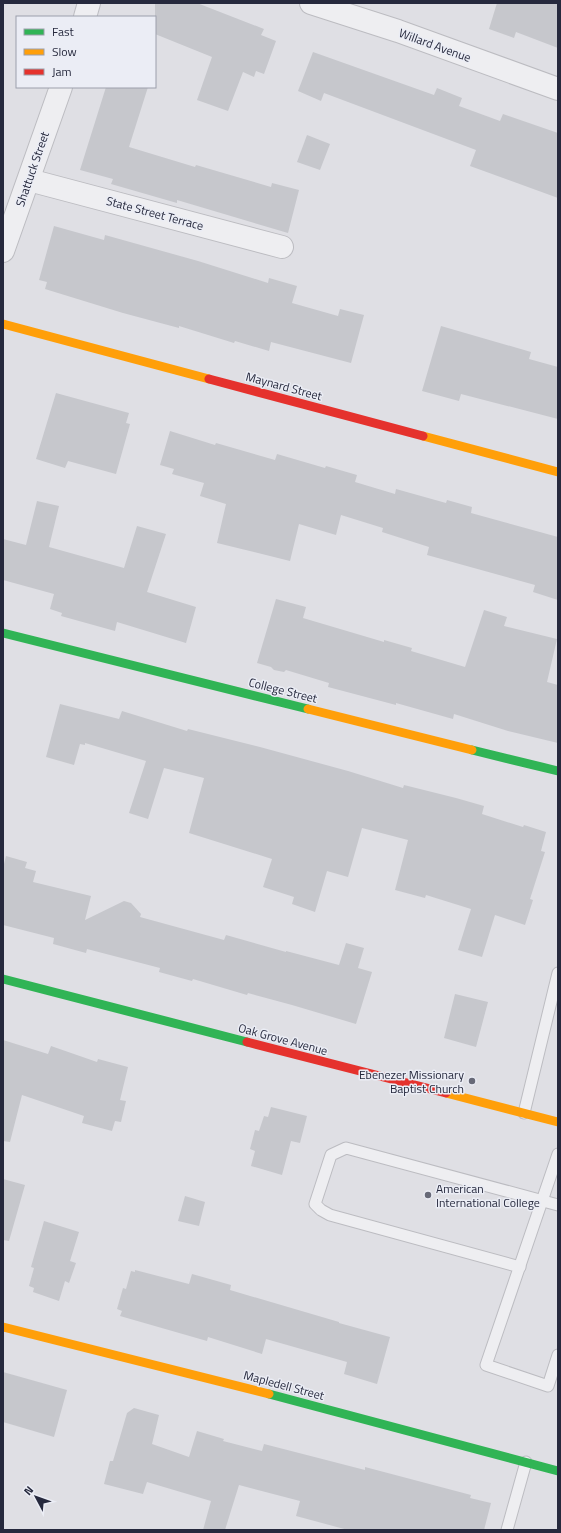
<svg xmlns="http://www.w3.org/2000/svg" width="561" height="1533" viewBox="0 0 561 1533" font-family="'Titillium Web',sans-serif">
  <style>
    .building { fill: #c6c7cc }
    .lines { fill: none; stroke-linecap: round; stroke-linejoin: round }
    .lane-casing { stroke: #bcbcc1; stroke-width: 13 }
    .street-casing { stroke: #bcbcc1; stroke-width: 24 }
    .lane { stroke: #eeeef1; stroke-width: 11 }
    .street { stroke: #eeeef1; stroke-width: 22 }
    .fast { stroke: #30b455; stroke-width: 9 }
    .slow { stroke: #ff9f0a; stroke-width: 9 }
    .jam { stroke: #e5322d; stroke-width: 9 }
    .poi-dot { fill: #676977; stroke: #ebedf5; stroke-width: 1.5 }
    .labels { text-anchor: middle; dominant-baseline: central; stroke-width: 3; stroke-linejoin: round; paint-order: stroke }
    .street-label { font-size: 12px; fill: #26293d; stroke: #ebedf5 }
    .poi-label { font-size: 12px; fill: #26293d; stroke: #ebedf5; text-anchor: end }
  </style>
  <rect width="100%" height="100%" fill="#dfdfe4"/>
  <!-- building -->
  <g class="building">
    <path d="M155,3H197L264,29L261,35L276,41L264,74L256,71L254,77L243,72L228,111L197,100L212,57L155,34Z"/>
    <path d="M497,3H558V48L516,32L514,38L489,29Z"/>
    <path d="M313,52L434,95L437,88L462,98L459,106L500,121L503,114L558,133V198L470,166L476,150L324,93L321,101L298,91Z"/>
    <path d="M106,87H148L129,147L195,167L196,165L271,187L272,183L299,190L288,233L177,200V203L111,184L113,179L80,170Z"/>
    <path d="M307,135L330,144L320,170L297,162Z"/>
    <path d="M54,226L104,240L105,235L198,261L268,283L269,278L297,286L292,303L338,316L340,309L364,315L351,363L271,342L269,351L235,341L234,343L179,326V328L123,313L45,289L47,282L39,280Z"/>
    <path d="M441,326L531,352L529,359L558,367V419L461,394L459,401L422,391Z"/>
    <path d="M56,393L129,413L126,423L130,424L116,474L68,461L65,468L36,459Z"/>
    <path d="M170,431L215,445L216,443L275,460L277,454L325,468L326,466L357,475L355,482L395,494L396,489L446,503L447,500L472,507L471,513L558,537V600L533,592L535,585L427,555L429,547L382,532L383,528L341,515L336,535L299,524L290,561L217,543L226,504L200,496L204,483L172,474L174,469L160,465Z"/>
    <path d="M37,501L59,506L49,547L124,568L137,526L166,534L147,592L196,607L186,643L117,622L115,631L61,616L62,613L50,609L54,594L3,580V539L26,545Z"/>
    <path d="M276,599L306,607L303,618L384,642V640L412,648L411,651L465,667L484,610L507,617L504,626L557,639L547,682L558,685V743L508,731L454,714L453,719L396,703V705L328,687L329,683L286,670L284,672L274,670L271,667L257,663Z"/>
    <path d="M60,704L119,719L122,711L187,731L188,729L260,747L348,771L403,788L404,785L456,798L484,806L482,814L523,827L524,825L546,832L541,851L545,852L530,899L533,900L525,925L495,915L482,957L458,950L471,909L426,895L425,898L395,890L408,840L362,828L348,877L327,871L315,912L292,904L294,897L263,887L272,859L189,833L204,778L164,768L148,819L129,813L146,761L85,743V745L80,744L74,765L46,757Z"/>
    <path d="M6,856L27,862L25,868L36,871L33,882L91,896L85,920L124,901L131,903L141,914L140,917L224,940L226,935L286,952V951L339,965L346,943L364,948L358,968L372,972L356,1024L292,1005L248,993L247,995L193,979L192,981L159,972L160,968L87,949L86,953L53,944L54,938L3,925V868Z"/>
    <path d="M455,994L488,1002L476,1047L444,1038Z"/>
    <path d="M3,1040L48,1054L51,1046L97,1062L98,1059L128,1067L120,1100L126,1101L121,1122L115,1121L112,1131L82,1123L84,1116L22,1095L10,1142L3,1141Z"/>
    <path d="M271,1107L307,1116L300,1143L291,1141L282,1175L251,1166L255,1151L250,1149L255,1130L259,1131L264,1116L268,1117Z"/>
    <path d="M3,1179L25,1185L9,1241L3,1240Z"/>
    <path d="M185,1196L205,1202L199,1226L178,1221Z"/>
    <path d="M44,1221L79,1232L70,1261L76,1263L69,1283L65,1281L59,1301L33,1292L34,1288L29,1286L34,1268L31,1267Z"/>
    <path d="M135,1270L189,1284L192,1274L231,1285L230,1290L339,1322V1323L390,1337L377,1384L344,1374L347,1362L266,1339L262,1354L208,1337L207,1341L120,1316L122,1311L117,1309L123,1288L126,1289L131,1271L135,1272Z"/>
    <path d="M3,1372L67,1390L54,1437L3,1422Z"/>
    <path d="M134,1408L159,1415L152,1444L189,1457L197,1431L224,1439L223,1441L262,1451L264,1444L365,1470V1467L471,1495L470,1498L491,1503L484,1530H348L296,1516L300,1501L239,1485L225,1530H203L211,1501L147,1482L143,1494L104,1484L110,1461H113L127,1413Z"/>
  </g>
  <g class="lines">
    <!-- lane casing -->
    <g class="lane-casing">
      <g id="lane">
        <path d="M524,1113L558,973"/>
        <path d="M558,1154L486,1365L548,1386L558,1355"/>
        <path d="M520,1267L330,1215L321,1210L315,1204L331,1155L346,1148L558,1205"/>
        <path d="M507,1530L526,1462"/>
      </g>
    </g>
    <!-- street casing -->
    <g class="street-casing">
      <g id="street">
        <path d="M311,3L398,31L558,89"/>
        <path d="M85,17L89,3"/>
        <path d="M29,180L282,247"/>
        <path d="M3,251L61,87"/>
      </g>
    </g>
    <!-- lane -->
    <use href="#lane" class="lane"/>
    <!-- street -->
    <use href="#street" class="street"/>
    <!-- fast -->
    <g class="fast">
      <path d="M3,633L308,709"/>
      <path d="M472,750L558,771"/>
      <path d="M3,979L247,1042"/>
      <path d="M269,1394L558,1471"/>
    </g>
    <!-- slow -->
    <g class="slow">
      <path d="M3,324L209,379"/>
      <path d="M423,436L558,472"/>
      <path d="M308,709L472,750"/>
      <path d="M446,1093L558,1122"/>
      <path d="M3,1327L269,1394"/>
    </g>
    <!-- jam -->
    <g class="jam">
      <path d="M209,379L423,436"/>
      <path d="M247,1042L446,1093"/>
    </g>
  </g>
  <!-- markers -->
  <g class="poi-dot">
    <circle cx="472" cy="1081" r="4"/>
    <circle cx="428" cy="1195" r="4"/>
  </g>
  <g class="labels">
    <!-- street labels -->
    <g class="street-label">
      <text transform="translate(435 45) rotate(20)">Willard Avenue</text>
      <text transform="translate(32 169) rotate(-71)">Shattuck Street</text>
      <text transform="translate(155 213) rotate(15)">State Street Terrace</text>
      <text transform="translate(284 386) rotate(15)">Maynard Street</text>
      <text transform="translate(283 690) rotate(14)">College Street</text>
      <text transform="translate(283 1039) rotate(15)">Oak Grove Avenue</text>
      <text transform="translate(284 1385) rotate(15)">Mapledell Street</text>
    </g>
    <!-- poi labels -->
    <g class="poi-label">
      <text x="464" y="1074">Ebenezer Missionary<tspan x="464" dy="14">Baptist Church</tspan></text>
      <text x="436" y="1188" text-anchor="start">American<tspan x="436" dy="14">International College</tspan></text>
    </g>
  </g>
  <!-- border -->
  <rect width="561" height="1533" fill="none" stroke="#26293d" stroke-width="8"/>
  <!-- legend -->
  <rect x="16" y="16" width="140" height="72" fill="#ebedf5" stroke="#9c9fab"/>
  <rect x="24" y="29" width="20" height="6" fill="#30b455" stroke="#9c9fab"/>
  <text x="52" y="36" font-size="12" fill="#26293d">Fast</text>
  <rect x="24" y="49" width="20" height="6" fill="#ff9f0a" stroke="#9c9fab"/>
  <text x="52" y="56" font-size="12" fill="#26293d">Slow</text>
  <rect x="24" y="69" width="20" height="6" fill="#e5322d" stroke="#9c9fab"/>
  <text x="52" y="76" font-size="12" fill="#26293d">Jam</text>
  <!-- north arrow -->
  <g transform="translate(36 1497) rotate(311)" stroke="#ebedf5" stroke-width="3" paint-order="stroke">
  <path d="M0-3L7 15L0 10L-7 15Z" fill="#26293d"/>
  <text y="-6" font-size="11" font-weight="bold" text-anchor="middle" fill="#26293d">N</text>
  </g>
</svg>
